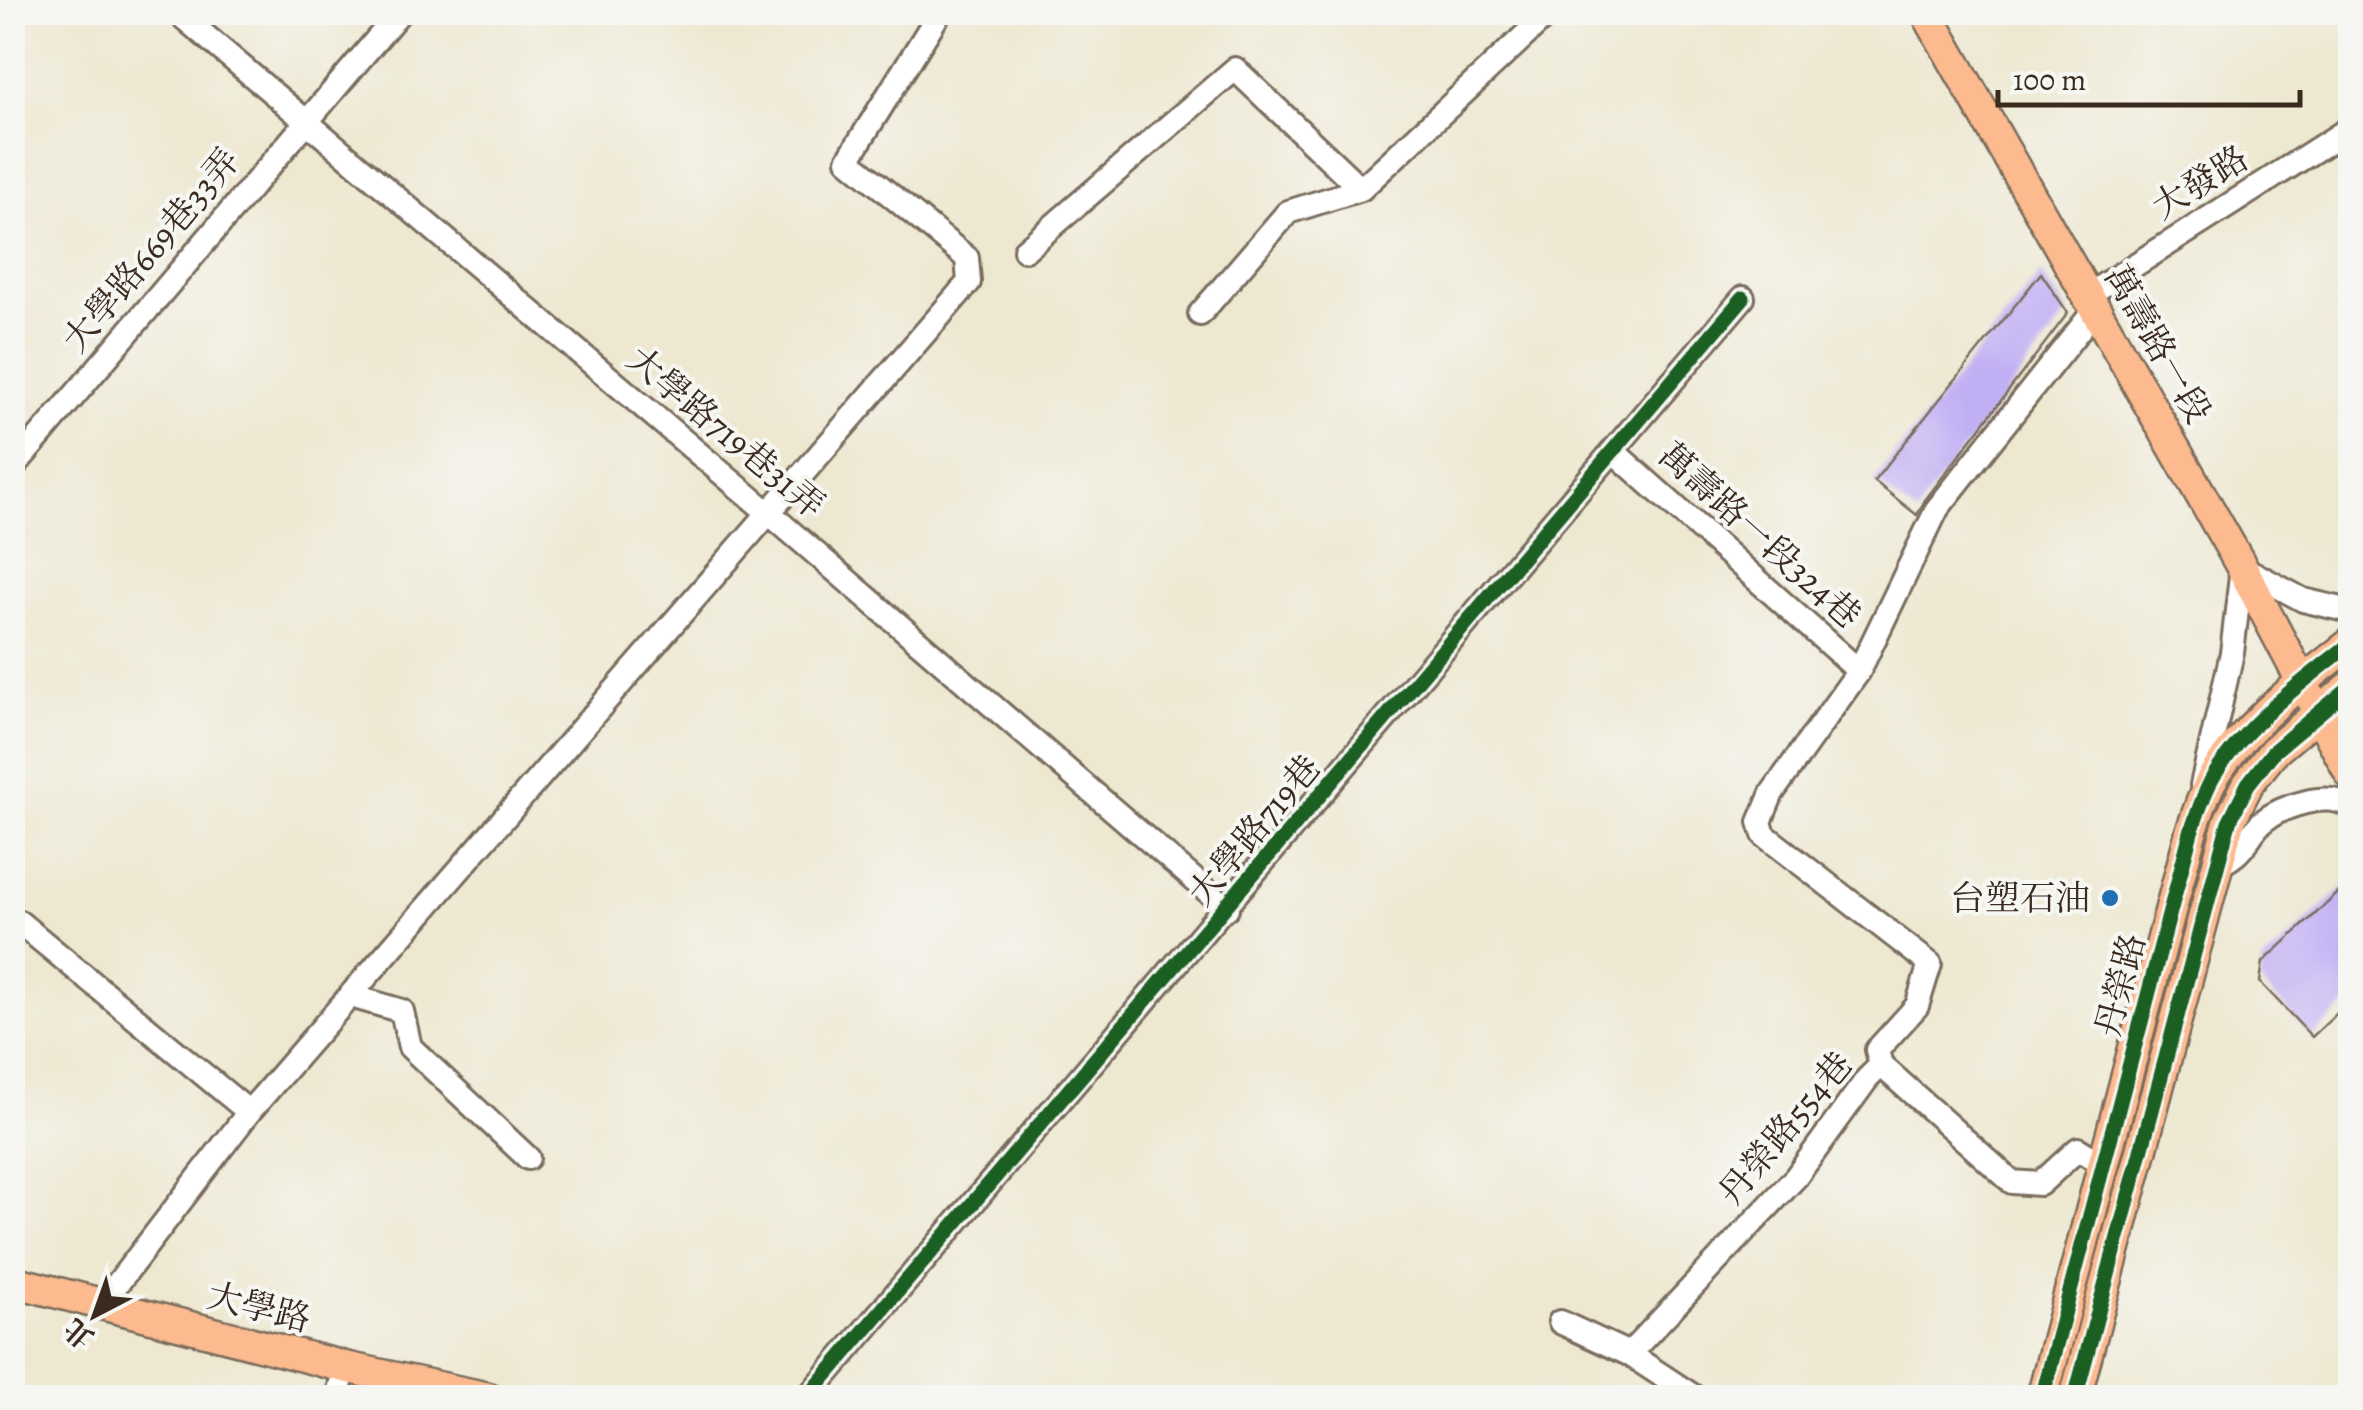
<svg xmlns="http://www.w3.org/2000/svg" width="2363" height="1410" viewBox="0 0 2363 1410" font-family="Alegreya,'Noto Serif TC',serif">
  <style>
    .building { fill: #c1aff4 }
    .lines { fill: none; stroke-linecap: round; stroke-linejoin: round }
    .minor-casing { stroke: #7a6c5d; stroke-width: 28 }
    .major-casing { stroke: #7a6c5d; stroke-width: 35 }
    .minor { stroke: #fff; stroke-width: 22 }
    .major { stroke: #fcba8e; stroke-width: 30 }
    .cycleway-casing { stroke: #f6f6f2; stroke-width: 21 }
    .cycleway { stroke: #1b5e20; stroke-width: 15 }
    .poi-dot { fill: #1f6fb2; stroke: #f6f6f2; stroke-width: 4 }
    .labels { text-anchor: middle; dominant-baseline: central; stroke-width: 8; stroke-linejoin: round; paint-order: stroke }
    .street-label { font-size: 35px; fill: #3b2a1e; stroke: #f6f6f2 }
    .poi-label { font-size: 35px; fill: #3b2a1e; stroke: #f6f6f2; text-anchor: end }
  </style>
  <rect width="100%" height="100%" fill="#f6f6f2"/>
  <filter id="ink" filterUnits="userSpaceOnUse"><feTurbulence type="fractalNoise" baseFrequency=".01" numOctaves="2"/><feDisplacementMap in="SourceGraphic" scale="20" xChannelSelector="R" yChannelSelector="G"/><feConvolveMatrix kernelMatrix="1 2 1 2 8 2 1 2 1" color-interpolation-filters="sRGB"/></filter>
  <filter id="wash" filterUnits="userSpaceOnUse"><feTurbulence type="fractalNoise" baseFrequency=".0048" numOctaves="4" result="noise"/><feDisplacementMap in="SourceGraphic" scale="40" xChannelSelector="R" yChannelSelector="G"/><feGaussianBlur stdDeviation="2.25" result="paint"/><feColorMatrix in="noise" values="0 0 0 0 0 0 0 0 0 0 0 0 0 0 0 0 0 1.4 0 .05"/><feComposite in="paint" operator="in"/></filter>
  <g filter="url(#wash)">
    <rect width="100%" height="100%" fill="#eee8d1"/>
    <g id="blocks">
      <!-- building -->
      <g class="building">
        <path d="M2041,273L2068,313L1925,500L1917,515L1874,481Z"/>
        <path d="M2350,882V1001L2312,1037L2260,982L2263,962Z"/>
      </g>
    </g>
  </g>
  <g filter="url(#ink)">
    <use href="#blocks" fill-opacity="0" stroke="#7a6c5d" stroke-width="2.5"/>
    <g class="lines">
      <!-- minor casing -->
      <g class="minor-casing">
        <g id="minor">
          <path d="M177,12L770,514L1227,908"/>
          <path d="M1025,250L1235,69L1361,189L1550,12"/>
          <path d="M2088,295L2350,128"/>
          <path d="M1200,314L1288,212L1361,189"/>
          <path d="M1614,452L1859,671L1937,509L2094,311"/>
          <path d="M12,469L400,12"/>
          <path d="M1859,671L1772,793L1760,822L1764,835L1930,964L1917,1006L1877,1050L1881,1065"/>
          <path d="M2202,785L2232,653L2242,567L2303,600L2350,611"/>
          <path d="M2218,866C2224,862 2232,858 2237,853C2247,844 2252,831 2262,822C2282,806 2329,790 2350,807"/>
          <path d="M12,920L19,922L249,1112"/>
          <path d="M351,996L402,1011L410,1047L528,1158"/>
          <path d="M101,1305L249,1112L969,282L967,258L848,160L940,12"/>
          <path d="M1560,1322L1629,1354L1696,1398"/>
          <path d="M1629,1354L1796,1177L1867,1079L1881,1065L2012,1182L2040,1184L2078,1149L2104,1165"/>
          <path d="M337,1398L345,1367"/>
          <path d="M807,1398L1743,298"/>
        </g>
      </g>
      <!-- major casing -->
      <g class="major-casing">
        <g id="major">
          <path d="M1926,12L2238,560L2350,773"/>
          <path d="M12,1281L345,1367L489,1398"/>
          <path d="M2042,1398L2191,832C2198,813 2204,791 2215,774C2249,720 2301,683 2350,644"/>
          <path d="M2075,1398L2229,822L2248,784L2274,751L2350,687"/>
        </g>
      </g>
      <!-- minor -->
      <use href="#minor" class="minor"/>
      <!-- major -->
      <use href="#major" class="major"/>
      <!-- cycleway casing -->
      <g class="cycleway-casing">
        <g id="cycleway">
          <path d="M807,1398L1743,298"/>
          <path d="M2042,1398L2191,832C2198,813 2204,791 2215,774C2249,720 2301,683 2350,644"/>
          <path d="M2075,1398L2229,822L2248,784L2274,751L2350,687"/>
        </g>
      </g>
      <!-- cycleway -->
      <use href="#cycleway" class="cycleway"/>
    </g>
  </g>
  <!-- markers -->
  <circle class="poi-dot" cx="2110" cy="898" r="10"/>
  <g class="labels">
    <!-- street labels -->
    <g class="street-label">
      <text transform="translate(2200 182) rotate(-32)">大發路</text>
      <text transform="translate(151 250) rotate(-50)">大學路669巷33弄</text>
      <text transform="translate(2158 344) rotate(60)">萬壽路一段</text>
      <text transform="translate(726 432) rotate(40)">大學路719巷31弄</text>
      <text transform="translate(1760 535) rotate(42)">萬壽路一段324巷</text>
      <text transform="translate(1254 830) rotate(-50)">大學路719巷</text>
      <text transform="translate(2120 985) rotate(-75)">丹榮路</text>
      <text transform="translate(1785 1128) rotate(-50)">丹榮路554巷</text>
      <text transform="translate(259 1307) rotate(14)">大學路</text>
    </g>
    <!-- poi labels -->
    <g class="poi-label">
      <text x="2090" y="898">台塑石油</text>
    </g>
  </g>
  <!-- margin -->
  <rect width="2363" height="1410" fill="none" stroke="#f6f6f2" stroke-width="50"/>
  <!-- north arrow -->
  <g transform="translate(95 1315) rotate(221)" stroke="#f6f6f2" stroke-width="8" paint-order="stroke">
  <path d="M0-8L18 38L0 25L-18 38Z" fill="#3b2a1e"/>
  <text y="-15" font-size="28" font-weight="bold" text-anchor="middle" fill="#3b2a1e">北</text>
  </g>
  <!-- scale -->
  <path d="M1998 90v15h302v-15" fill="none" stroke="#3b2a1e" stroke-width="5"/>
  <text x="2013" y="90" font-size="30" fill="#3b2a1e" stroke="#f6f6f2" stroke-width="8" paint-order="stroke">100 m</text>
</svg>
